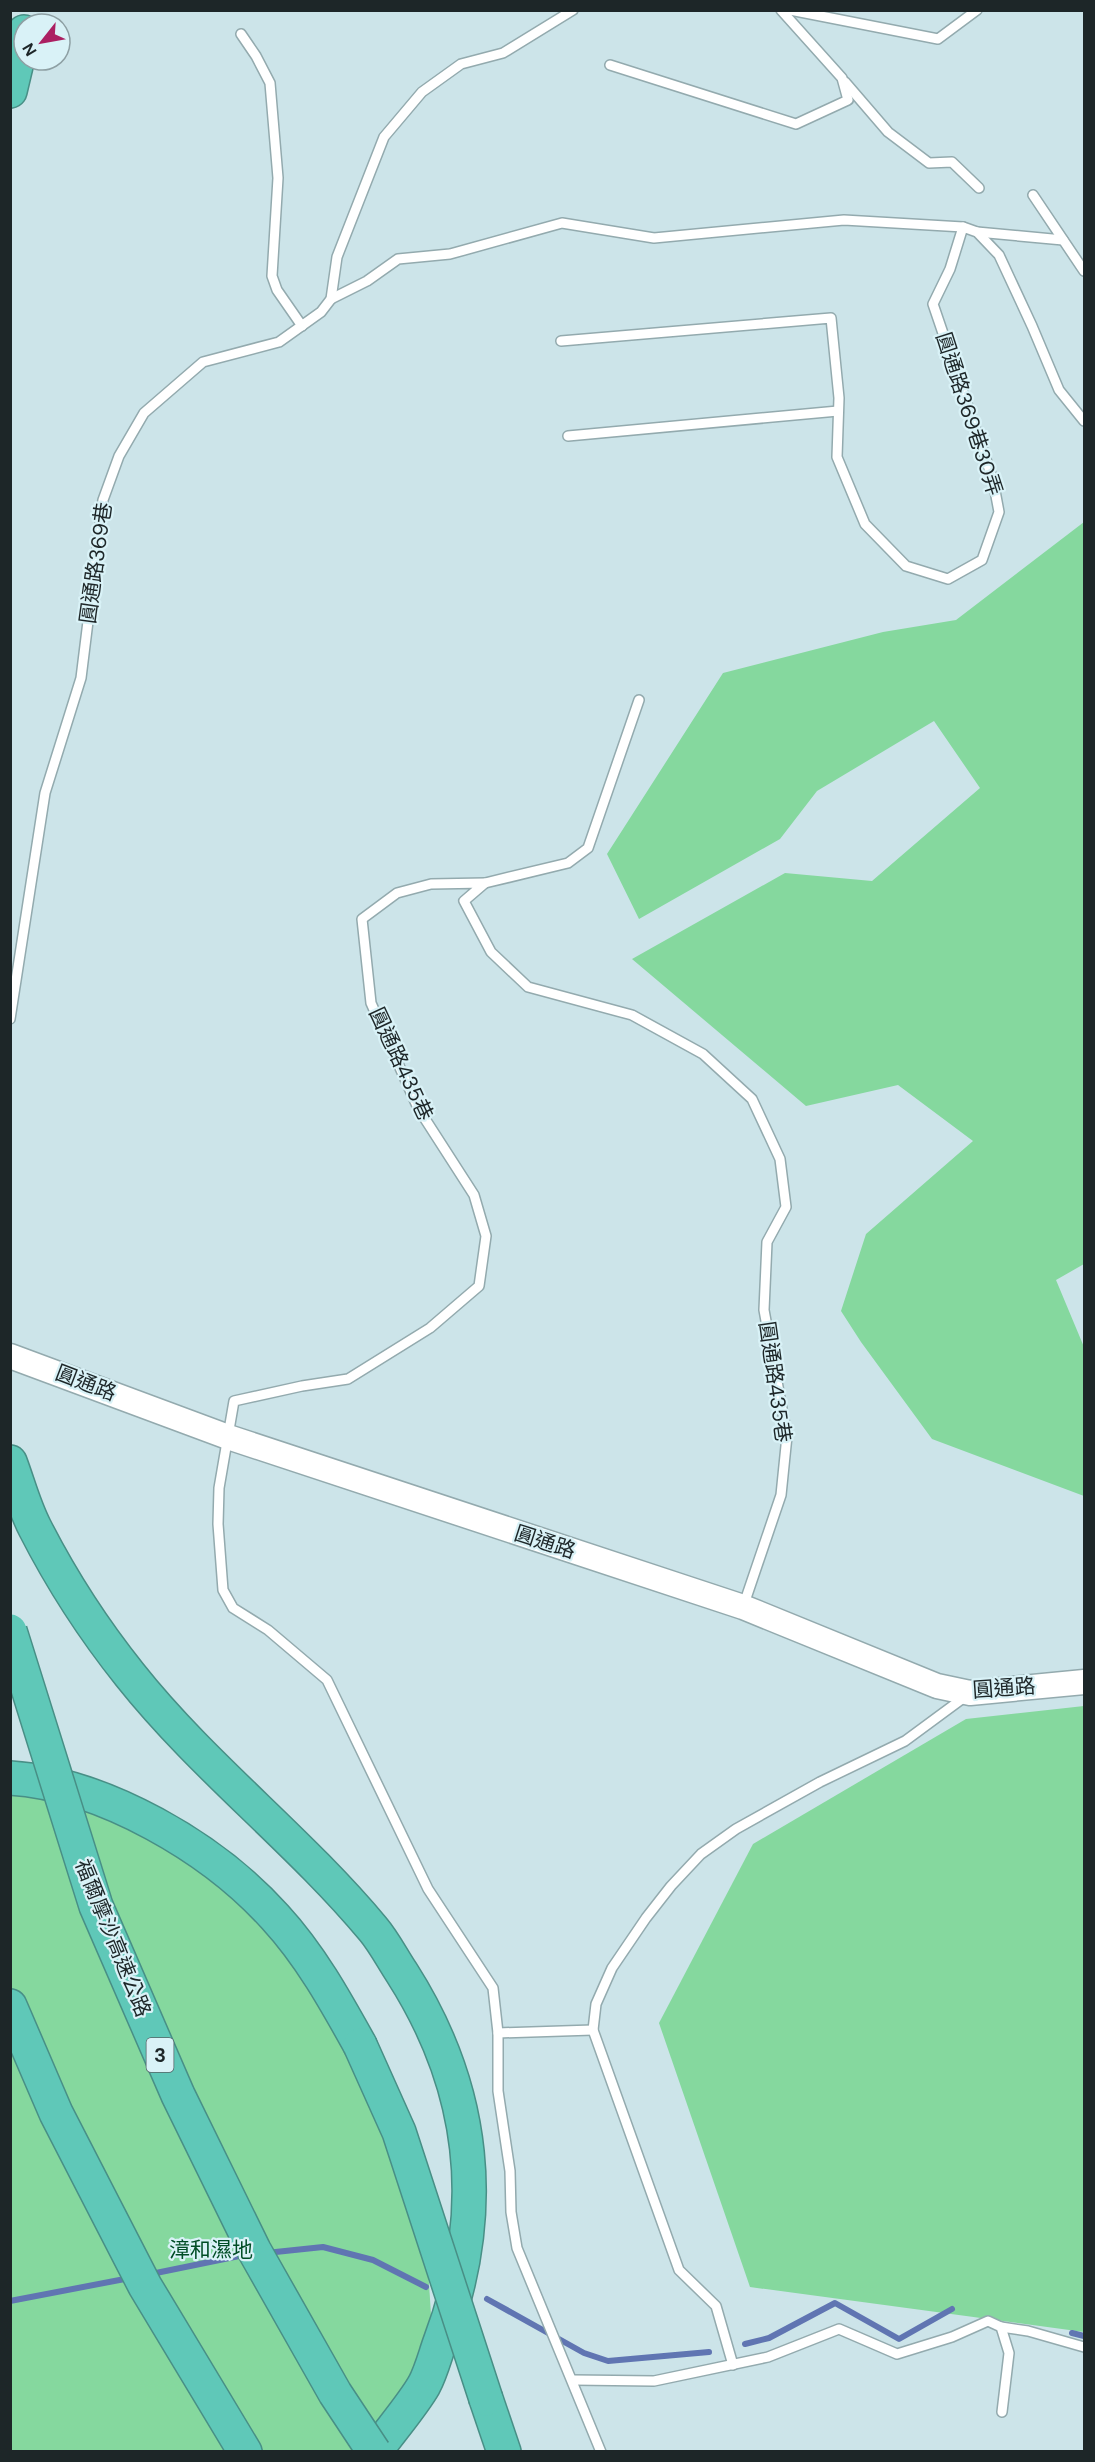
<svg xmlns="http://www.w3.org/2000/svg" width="1095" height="2462" viewBox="0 0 1095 2462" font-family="'DM Sans','Noto Sans TC',sans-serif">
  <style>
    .green { fill: #85d89e }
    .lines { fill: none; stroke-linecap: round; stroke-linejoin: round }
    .stream { stroke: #6075b2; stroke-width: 6 }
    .service-casing { stroke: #93aaae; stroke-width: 12 }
    .tertiary-casing { stroke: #93aaae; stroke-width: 27 }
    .motorway-casing { stroke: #488f86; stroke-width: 36 }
    .service { stroke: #fff; stroke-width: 9 }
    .tertiary { stroke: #fff; stroke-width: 24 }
    .motorway { stroke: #5fc8b8; stroke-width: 33 }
    .motorway-bridge-casing { stroke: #488f86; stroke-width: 36; stroke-linecap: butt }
    .motorway-bridge { stroke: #5fc8b8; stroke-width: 33 }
    .labels { text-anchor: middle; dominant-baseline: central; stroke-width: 4.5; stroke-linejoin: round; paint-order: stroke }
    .shield { fill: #d9f2f7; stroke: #556366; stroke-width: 1.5 }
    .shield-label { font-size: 20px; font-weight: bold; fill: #1d2628 }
    .street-label { font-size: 21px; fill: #1d2628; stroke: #d9f2f7 }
    .park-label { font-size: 21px; fill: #004d25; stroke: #d9f2f7 }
  </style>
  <rect width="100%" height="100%" fill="#cce4e9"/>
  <!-- green -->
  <g class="green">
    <path d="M1084,522V1264L1056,1280L1084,1347V1496L932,1439L861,1342L841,1311L866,1234L973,1141L898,1085L806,1106L632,959L785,873L872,881L980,788L934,721L817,791L780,839L639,919L607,854L723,673L883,632L956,620Z"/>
    <path d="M1084,1706V2332L750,2287L659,2023L753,1844L966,1719Z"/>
    <path d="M11,1787L72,1798L179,1851L288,1948L330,2015L368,2096L401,2182L428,2268L431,2315L419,2362L385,2418L356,2451L11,2452Z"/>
  </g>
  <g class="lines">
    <!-- stream -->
    <g class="stream">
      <path d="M266,2253L323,2247L373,2260L426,2287"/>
      <path d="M151,2274L244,2255"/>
      <path d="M487,2299L584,2353L608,2361L709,2352"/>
      <path d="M10,2301L130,2278"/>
      <path d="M1072,2333L1084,2336"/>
      <path d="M745,2344L769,2338L835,2303L899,2339L952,2309"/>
    </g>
    <!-- service casing -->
    <g class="service-casing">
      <g id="service">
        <path d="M790,10L938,39L977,10"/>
        <path d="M241,34L256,56L270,83L278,178L272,276L277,290L302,326"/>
        <path d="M610,65L796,124L848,100L842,78L781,10"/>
        <path d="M845,82L888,132L929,163L952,162L979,188"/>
        <path d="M1033,195L1084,271"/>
        <path d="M977,232L1063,240"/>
        <path d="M331,299L367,281L398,259L450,254L562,223L654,238L844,220L963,227L977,232L999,255L1032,326L1059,390L1084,421"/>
        <path d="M561,341L831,318L839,398L837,457L865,524L906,566L948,579L982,560L999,512L993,480L933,304L950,269L963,227"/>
        <path d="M568,436L838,411"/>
        <path d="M485,883L568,863L588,848L639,700"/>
        <path d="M10,1019L45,793L81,678L103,500L119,456L144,413L203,362L279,342L321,312L331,299L337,257L384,137L422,92L461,64L503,53L573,10"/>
        <path d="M498,2033L593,2030"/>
        <path d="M1001,2327L1028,2331L1084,2347"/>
        <path d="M733,2365L716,2306L679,2270L593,2030L596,2004L612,1968L646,1918L671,1886L701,1854L736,1829L820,1782L905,1741L966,1696"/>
        <path d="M573,2380L654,2381L768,2357L839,2329L897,2354L952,2337L988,2321L1001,2327L1009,2353L1002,2412"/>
        <path d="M601,2452L517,2248L511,2212L510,2171L498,2091V2033L493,1988L428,1889L327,1680L268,1630L233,1608L223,1590L218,1524L219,1488L234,1401L302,1386L348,1379L430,1328L479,1286L486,1236L474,1195L418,1108L371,1003L362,919L397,893L431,884L485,883L464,901L491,952L528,987L632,1015L703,1054L752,1099L780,1159L786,1207L767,1242L764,1310L787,1436L781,1495L743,1607"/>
      </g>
    </g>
    <!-- tertiary casing -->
    <g class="tertiary-casing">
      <path id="tertiary" d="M10,1356L228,1437L743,1607L937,1686L970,1693L1084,1682"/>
    </g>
    <!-- motorway casing -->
    <g class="motorway-casing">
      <g id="motorway">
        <path d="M10,91L24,32"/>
        <path d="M10,1462C18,1483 24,1507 35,1528C61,1579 94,1630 130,1675C203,1767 298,1839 373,1929C384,1942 392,1958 402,1973C476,2089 489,2213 440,2342C435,2356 431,2372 424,2385C412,2406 389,2432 375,2452"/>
        <path d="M10,1778C104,1784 213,1848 275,1917C310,1955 335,2000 360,2045"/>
        <path d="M10,2006L56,2113L145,2286L245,2452"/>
        <path d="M486,2399L504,2452"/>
      </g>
    </g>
    <!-- service -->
    <use href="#service" class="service"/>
    <!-- tertiary -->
    <use href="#tertiary" class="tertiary"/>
    <!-- motorway -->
    <use href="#motorway" class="motorway"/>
    <!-- motorway-bridge casing -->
    <g class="motorway-bridge-casing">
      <g id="motorway-bridge">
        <path d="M10,1631L96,1906L178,2095L254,2250L335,2393L374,2452"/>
        <path d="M360,2045L399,2132L486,2399"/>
      </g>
    </g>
    <!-- motorway-bridge -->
    <use href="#motorway-bridge" class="motorway-bridge"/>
  </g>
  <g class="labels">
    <!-- shield labels -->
    <rect class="shield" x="146.5" y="2038" width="27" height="34" rx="4.5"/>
    <g class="shield-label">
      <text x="160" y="2055">3</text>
    </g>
    <!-- street labels -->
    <g class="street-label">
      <text transform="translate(969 414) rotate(72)">圓通路369巷30弄</text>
      <text transform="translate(96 563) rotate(-82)">圓通路369巷</text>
      <text transform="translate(401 1064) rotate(65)">圓通路435巷</text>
      <text transform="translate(775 1382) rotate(82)">圓通路435巷</text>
      <text transform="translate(86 1383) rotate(21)">圓通路</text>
      <text transform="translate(545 1542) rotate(18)">圓通路</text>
      <text transform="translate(1004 1688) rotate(-4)">圓通路</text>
      <text transform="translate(113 1938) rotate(68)">福爾摩沙高速公路</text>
    </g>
    <!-- park labels -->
    <g class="park-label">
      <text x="211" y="2250">漳和濕地</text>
    </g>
  </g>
  <!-- border -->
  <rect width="1095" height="2462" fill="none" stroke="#1d2628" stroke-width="24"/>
  <!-- north arrow -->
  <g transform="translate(42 42) rotate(239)"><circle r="28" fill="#d9f2f7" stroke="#8ea0a4" stroke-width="1.5"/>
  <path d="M0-4.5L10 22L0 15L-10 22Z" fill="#ab2062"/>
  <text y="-9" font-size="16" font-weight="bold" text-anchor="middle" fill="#1d2628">N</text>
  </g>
</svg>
